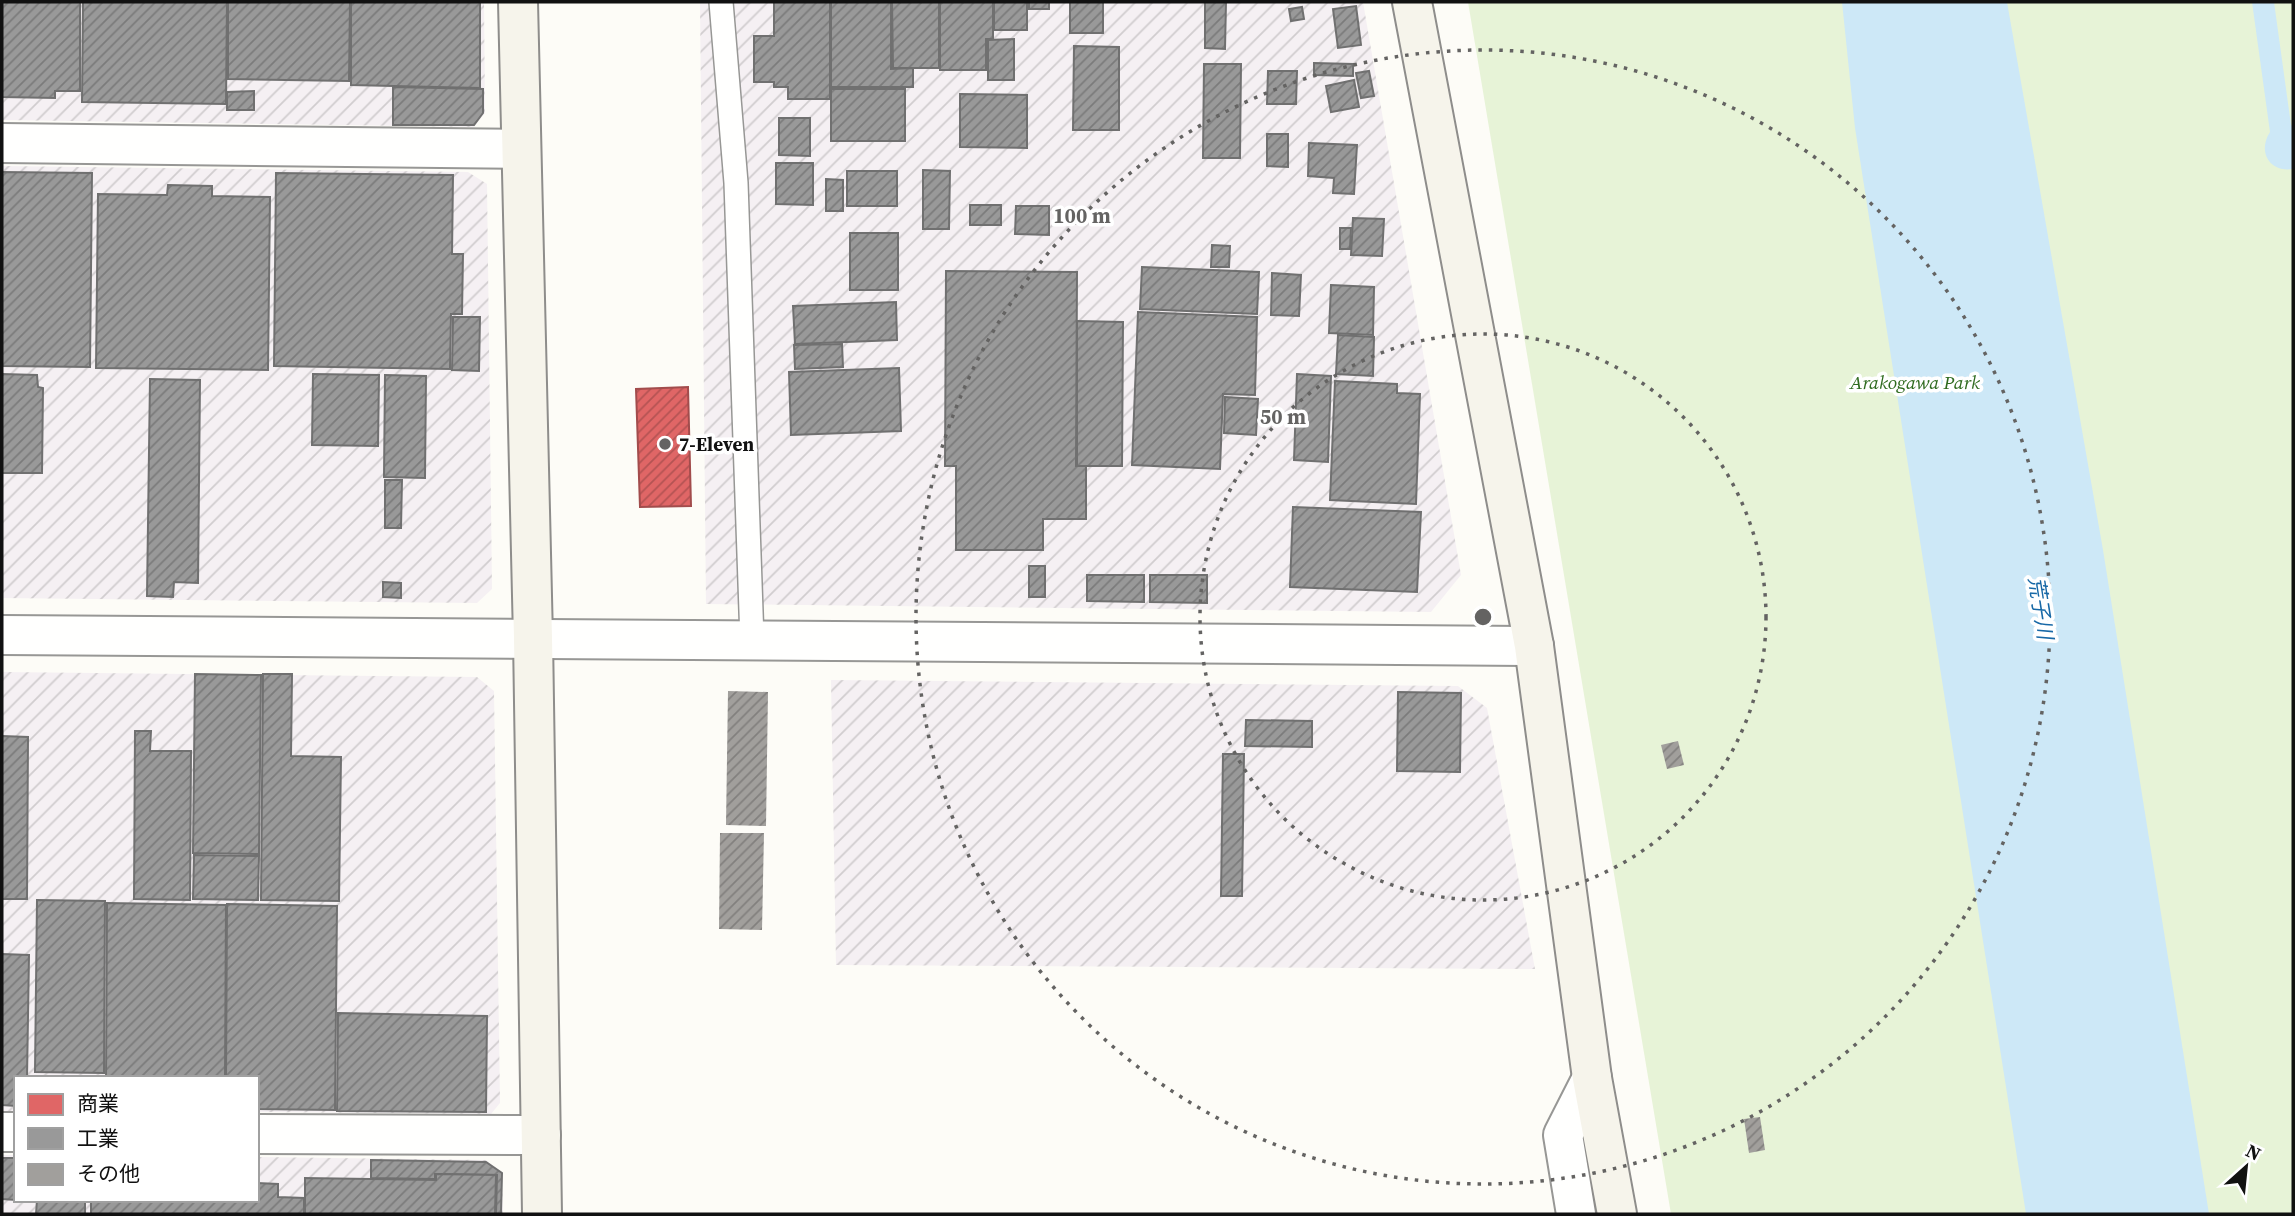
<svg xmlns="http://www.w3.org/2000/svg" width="2295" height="1216" viewBox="0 0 2295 1216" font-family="'Source Serif 4','Noto Sans JP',serif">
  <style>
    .industrial { fill: url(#industrial-furrows) }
    .park { fill: #e7f3d7 }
    .water { fill: #cde8f7 }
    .shops { fill: url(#shops-hatch); stroke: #a24c4c; stroke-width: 2 }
    .industry { fill: url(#industry-hatch); stroke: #707070; stroke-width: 2 }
    .building { fill: url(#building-hatch) }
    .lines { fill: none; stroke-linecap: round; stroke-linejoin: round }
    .lane-casing { stroke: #979795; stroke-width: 26 }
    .street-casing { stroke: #979795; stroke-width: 42 }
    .secondary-casing { stroke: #8e8d8b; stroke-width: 42 }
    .lane { stroke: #fffffe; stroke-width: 23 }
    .street { stroke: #fffffe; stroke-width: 38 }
    .secondary { stroke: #f6f4eb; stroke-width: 38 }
    .ring { fill: none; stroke: #646362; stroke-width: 3.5; stroke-dasharray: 3.5 7 }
    .poi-dot { fill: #646362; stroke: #fff; stroke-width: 2.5 }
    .labels { text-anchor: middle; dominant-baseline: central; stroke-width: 7; stroke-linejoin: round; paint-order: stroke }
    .park-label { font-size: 19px; font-style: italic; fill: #2f6b1f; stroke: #fff }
    .poi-label { font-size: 19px; font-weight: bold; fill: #111; stroke: #fff; text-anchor: start }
    .water-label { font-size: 21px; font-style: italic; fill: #1768a6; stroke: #fff }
    .centre { fill: #646362; stroke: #fff; stroke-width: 3.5 }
    .ring-label { font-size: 21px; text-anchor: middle; font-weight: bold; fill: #646362; stroke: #fff; stroke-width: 7; stroke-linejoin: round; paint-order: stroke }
  </style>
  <defs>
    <pattern id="industrial-furrows" width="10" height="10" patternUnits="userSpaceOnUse" patternTransform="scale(1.75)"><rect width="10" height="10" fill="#f5f0f3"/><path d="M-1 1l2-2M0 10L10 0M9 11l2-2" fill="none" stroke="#d1cdcf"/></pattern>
    <pattern id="shops-hatch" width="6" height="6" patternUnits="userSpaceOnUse" patternTransform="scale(1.75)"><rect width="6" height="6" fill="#e06666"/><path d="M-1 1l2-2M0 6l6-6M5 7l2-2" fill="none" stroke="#b45353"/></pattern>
    <pattern id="industry-hatch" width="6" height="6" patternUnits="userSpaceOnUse" patternTransform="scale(1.75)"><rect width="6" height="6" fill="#999"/><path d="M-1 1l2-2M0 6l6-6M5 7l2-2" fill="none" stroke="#7b7b7b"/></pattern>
    <pattern id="building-hatch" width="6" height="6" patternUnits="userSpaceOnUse" patternTransform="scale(1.75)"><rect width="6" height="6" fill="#a19f9c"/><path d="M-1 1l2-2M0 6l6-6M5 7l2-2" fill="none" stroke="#82807e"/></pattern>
  </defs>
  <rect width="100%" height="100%" fill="#fdfcf7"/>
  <!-- industrial -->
  <g class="industrial">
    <path d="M2,2H484L485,113L474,127L2,120Z"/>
    <path d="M700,2H1363L1461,575L1431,612L706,604Z"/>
    <path d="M2,166L468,172L487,184L492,589L477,603L2,598Z"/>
    <path d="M2,672L477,677L494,691L500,1103L491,1114L257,1112V1078H16V1111H2Z"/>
    <path d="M831,680L1458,686L1487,708L1535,969L836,965Z"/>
    <path d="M2,1155H16V1200H257V1157L486,1160L502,1173L503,1214H2Z"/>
  </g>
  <!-- park -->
  <path class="park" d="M1468,2H2293V1214H1671Z"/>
  <!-- water -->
  <g class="water">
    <path d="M1842,2H2007L2103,550L2209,1214H2026L1855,128Z"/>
    <path d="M2252,2H2274L2291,125L2293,126V169C2270,173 2257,152 2270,132Z"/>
  </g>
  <!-- shops -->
  <path class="shops" d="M688,387L691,506L640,507L636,389Z"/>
  <!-- industry -->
  <g class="industry">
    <path d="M2,2H80V91H55V98L2,97Z"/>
    <path d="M83,2H227L226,104L82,102Z"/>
    <path d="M228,2H350L349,81L228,79Z"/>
    <path d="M351,2H480V88L351,85Z"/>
    <path d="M774,2H830V99H788V87H774V82H754V36H774Z"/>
    <path d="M831,2H891V69L913,68V87H831Z"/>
    <path d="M892,2H939V68H893Z"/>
    <path d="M940,2H993V39H986V70H940Z"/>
    <rect x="994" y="2" width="33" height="28"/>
    <rect x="1029" y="2" width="20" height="7"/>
    <rect x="1070" y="2" width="33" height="31"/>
    <path d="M1205,2H1226L1225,49L1205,48Z"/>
    <path d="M1356,6L1361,45L1338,48L1333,9Z"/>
    <path d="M1302,7L1304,19L1291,21L1289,9Z"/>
    <path d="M1014,39V80H988V40Z"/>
    <path d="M1074,46L1119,47V130H1073Z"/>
    <path d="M1314,63L1353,64V76L1314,75Z"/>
    <path d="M1204,64H1241L1240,158H1203Z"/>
    <path d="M1268,71H1297L1296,104H1267Z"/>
    <path d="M1369,71L1374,96L1361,98L1356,73Z"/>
    <path d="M1354,80L1359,107L1331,112L1326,86Z"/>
    <path d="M393,87L483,89V113L474,125H393Z"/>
    <rect x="831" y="89" width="74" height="52"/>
    <path d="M254,91V110H227V92Z"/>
    <path d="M960,94L1027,95V148L960,147Z"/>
    <path d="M779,118H810V156L779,155Z"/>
    <path d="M1267,134H1288V167L1267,166Z"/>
    <path d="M1309,143L1357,145L1354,194L1333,193L1334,178L1308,176Z"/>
    <path d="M776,163H813V205L776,204Z"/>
    <path d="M923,170L950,171L949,229H923Z"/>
    <rect x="847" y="171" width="50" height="35"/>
    <path d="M2,172L92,173L90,367L2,366Z"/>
    <path d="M276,173L453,175L452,254H463L462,314H451L450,369L274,366Z"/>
    <path d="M826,179L843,180V211H826Z"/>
    <path d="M168,185L212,186V196L270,197L268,370L96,368L98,194L167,195Z"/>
    <rect x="970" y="205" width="31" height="20"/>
    <path d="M1016,206H1049V235L1015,234Z"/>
    <path d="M1353,218L1384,219L1382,256L1351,255Z"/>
    <path d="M1340,228H1351L1350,249H1340Z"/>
    <rect x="850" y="233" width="48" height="57"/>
    <path d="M1212,245L1230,246L1229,267H1211Z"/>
    <path d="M1142,267L1259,272L1257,314L1140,309Z"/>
    <path d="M946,271L1077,272L1076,466H1086V519H1043V550H956V466H945Z"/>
    <path d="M1272,273L1301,275L1299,316L1271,315Z"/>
    <path d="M1331,285L1374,287L1373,335L1329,333Z"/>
    <path d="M896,302L897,340L795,344L793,306Z"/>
    <path d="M1138,312L1257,317L1255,395L1223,394L1220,469L1132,465Z"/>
    <path d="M453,317H480L479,371L452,370Z"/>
    <path d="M1077,321L1123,322L1122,466H1077Z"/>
    <path d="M1338,335L1374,337L1373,376L1336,374Z"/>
    <path d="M842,344L843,367L795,369L794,345Z"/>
    <path d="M899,368L901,431L791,435L789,372Z"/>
    <path d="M2,374L37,375L38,387L43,388L42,473H2Z"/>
    <path d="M313,374L379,375L378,446L312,445Z"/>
    <path d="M1297,374L1331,376L1328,462L1294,460Z"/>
    <path d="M385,375L426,376L425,478L384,477Z"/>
    <path d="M150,379L200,380L198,583L174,582L173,597L147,596Z"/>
    <path d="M1335,381L1397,384V393L1420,394L1416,504L1330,500Z"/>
    <path d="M1225,397L1258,399L1256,435L1224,433Z"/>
    <path d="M385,480H402L401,528H385Z"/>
    <path d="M1293,507L1421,512L1417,592L1290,587Z"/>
    <rect x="1029" y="566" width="16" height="31"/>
    <path d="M1087,575H1144V602L1087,601Z"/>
    <path d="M1150,575H1207V603L1150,602Z"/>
    <path d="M383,582L401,583V598L383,597Z"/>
    <path d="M195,674L261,675L259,854L193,853Z"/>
    <path d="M263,674H292L291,756L341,757L339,901L261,900Z"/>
    <path d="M1398,692L1461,693L1460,772L1397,771Z"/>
    <path d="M1246,720L1312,721V747L1245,746Z"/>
    <path d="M135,731H151L150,751H191L190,900L134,899Z"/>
    <path d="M2,736L28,737L27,899H2Z"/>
    <path d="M1223,754H1244L1242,896H1221Z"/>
    <path d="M194,855L259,856L258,900L193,899Z"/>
    <path d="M37,900L105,901L104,1073L35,1072Z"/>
    <path d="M107,903L226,905L225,1078H106Z"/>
    <path d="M227,904L337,906L335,1110L257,1109V1078H226Z"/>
    <path d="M2,954L29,955L27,1078H16V1106L2,1105Z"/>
    <path d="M338,1013L487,1016L486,1112L337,1111Z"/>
    <path d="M2,1158H16V1200L2,1199Z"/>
    <path d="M371,1160L486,1162L502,1173L501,1214H496L497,1175L435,1174V1179L371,1178Z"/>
    <path d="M436,1174L496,1175L495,1214H305V1178L436,1180Z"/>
    <path d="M257,1183L278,1184V1197L304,1198V1214H91V1200H257Z"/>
    <path d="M37,1200H85V1214H36Z"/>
  </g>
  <!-- building -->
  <g class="building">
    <path d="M728,691L768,692L766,826L726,825Z"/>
    <path d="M1678,741L1684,765L1667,769L1661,745Z"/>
    <path d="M720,833H764L762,930L719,929Z"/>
    <path d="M1760,1117L1765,1150L1749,1153L1744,1119Z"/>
  </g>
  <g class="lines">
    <!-- lane casing -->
    <g class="lane-casing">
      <path id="lane" d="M721,2L736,183L752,640"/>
    </g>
    <!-- street casing -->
    <g class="street-casing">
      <g id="street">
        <path d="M2,143L521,149"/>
        <path d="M2,635L1534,646"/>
        <path d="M2,1132H16"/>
        <path d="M257,1134L541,1135"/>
        <path d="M1576,1214L1563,1135L1592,1078"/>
      </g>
    </g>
    <!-- secondary casing -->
    <g class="secondary-casing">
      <g id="secondary">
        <path d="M518,2L533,638L542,1214"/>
        <path d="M1412,2L1534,646L1592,1078L1617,1214"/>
      </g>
    </g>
    <!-- lane -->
    <use href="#lane" class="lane"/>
    <!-- street -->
    <use href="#street" class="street"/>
    <!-- secondary -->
    <use href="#secondary" class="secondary"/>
  </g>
  <!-- distance rings -->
  <g class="ring">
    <circle cx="1483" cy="617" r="283"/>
    <circle cx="1483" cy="617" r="567"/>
  </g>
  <!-- markers -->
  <circle class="poi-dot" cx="665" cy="444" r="7"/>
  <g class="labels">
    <!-- park labels -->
    <g class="park-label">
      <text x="1915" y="382">Arakogawa Park</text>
    </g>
    <!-- poi labels -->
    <g class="poi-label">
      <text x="679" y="444">7-Eleven</text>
    </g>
    <!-- water labels -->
    <g class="water-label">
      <text transform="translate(2041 608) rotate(81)">荒子川</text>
    </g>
  </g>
  <circle cx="1483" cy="617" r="10" class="centre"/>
  <g class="ring-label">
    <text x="1082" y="223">100 m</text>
    <text x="1283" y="424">50 m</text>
  </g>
  <!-- border -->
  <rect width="2295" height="1216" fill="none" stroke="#111111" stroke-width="7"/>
  <!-- legend -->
  <rect x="14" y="1076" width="245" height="126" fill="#ffffff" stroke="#a0a0a0" stroke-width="2"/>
  <rect x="28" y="1094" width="35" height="21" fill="#e06666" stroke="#a0a0a0" stroke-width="2"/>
  <text x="77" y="1111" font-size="21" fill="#111111">商業</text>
  <rect x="28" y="1128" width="35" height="21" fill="#999999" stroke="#a0a0a0" stroke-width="2"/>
  <text x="77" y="1146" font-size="21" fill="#111111">工業</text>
  <rect x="28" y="1164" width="35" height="21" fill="#a19f9c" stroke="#a0a0a0" stroke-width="2"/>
  <text x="77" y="1181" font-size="21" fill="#111111">その他</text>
  <!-- north arrow -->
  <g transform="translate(2246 1167) rotate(27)" stroke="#ffffff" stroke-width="5" paint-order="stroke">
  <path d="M0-5L12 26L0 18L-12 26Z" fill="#111111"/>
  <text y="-10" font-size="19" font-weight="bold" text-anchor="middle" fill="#111111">N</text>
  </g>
</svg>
